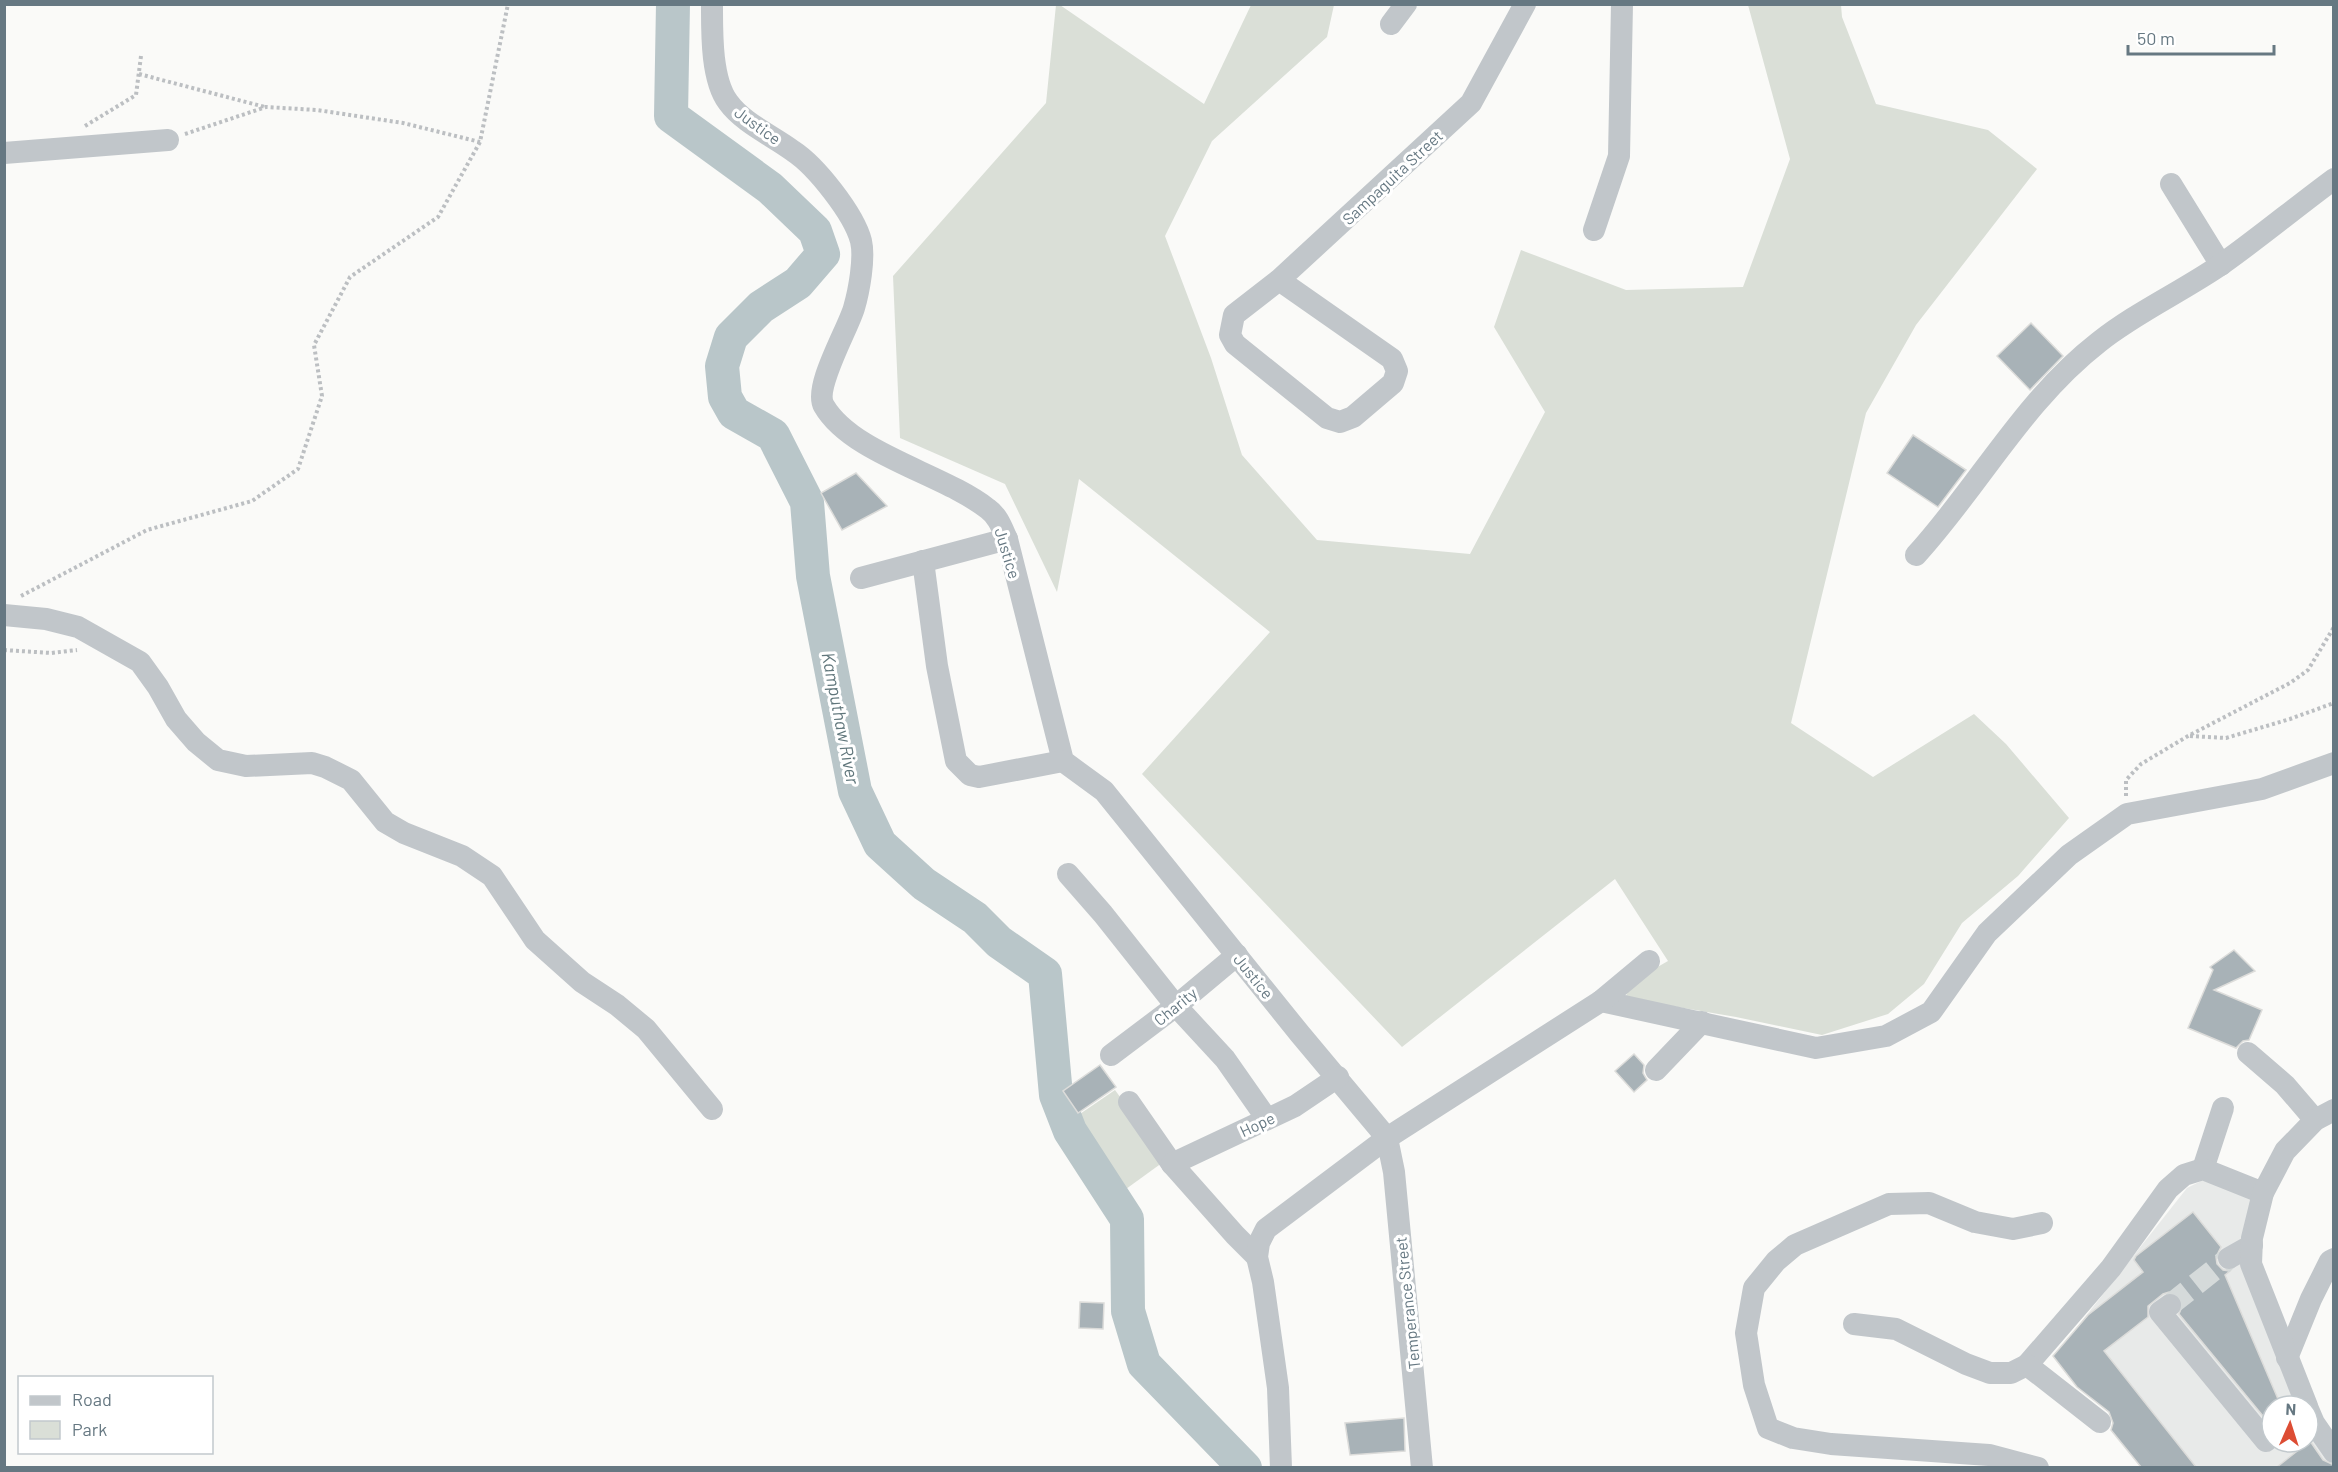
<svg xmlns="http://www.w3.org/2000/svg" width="2338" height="1472" viewBox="0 0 2338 1472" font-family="Barlow,sans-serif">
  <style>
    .built { fill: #e8eae9 }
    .green { fill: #dadfd7 }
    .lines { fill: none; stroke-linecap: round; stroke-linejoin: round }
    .river { stroke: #b9c6c9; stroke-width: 34 }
    .building { fill: #a8b2b7; stroke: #dcdcda; stroke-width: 1.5 }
    .minor-tunnel { stroke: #d5dada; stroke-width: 22; stroke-dasharray: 22 11; stroke-linecap: butt }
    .path { stroke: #bcbfc2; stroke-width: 4; stroke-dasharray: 3 3; stroke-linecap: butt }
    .minor { stroke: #c1c6ca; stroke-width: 22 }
    .labels { text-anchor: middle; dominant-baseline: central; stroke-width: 6; stroke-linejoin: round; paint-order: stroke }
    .street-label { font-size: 16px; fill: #667882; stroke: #fff }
    .water-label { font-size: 18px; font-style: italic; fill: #60767b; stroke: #fff }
  </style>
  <rect width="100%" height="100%" fill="#fafaf8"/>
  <!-- built -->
  <path class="built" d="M2205,1179L2251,1198L2240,1260L2298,1406H2272V1442H2308V1430L2333,1463V1467H2153L2059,1350L2187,1188Z"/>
  <!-- green -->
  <g class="green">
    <path d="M1056,5H1060L1204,104L1251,5H1334L1327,37L1212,141L1165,236L1211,358L1242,455L1317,540L1470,554L1545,412L1494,327L1521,250L1626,290L1743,287L1790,159L1748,5H1841L1842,17L1876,104L1988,130L2037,169L1916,325L1866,413L1791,723L1873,777L1974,714L2006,744L2069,818L2018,876L1962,923L1924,984L1888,1014L1822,1035L1736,1017L1625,998L1633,981L1668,961L1615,879L1402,1047L1142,774L1270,632L1079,479L1057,592L1005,484L900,438L893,276L1046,103Z"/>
    <path d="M1115,1090L1166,1160L1126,1189L1074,1118Z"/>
  </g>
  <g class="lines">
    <!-- river -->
    <path class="river" d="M673,4L671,116L770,188L815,231L823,254L798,283L761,307L731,337L722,366L725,397L734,413L773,435L807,502L813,576L855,791L880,844L924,884L975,918L999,942L1045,974L1056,1095L1070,1131L1127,1219L1128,1311L1144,1364L1245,1468"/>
  </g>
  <!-- building -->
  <g class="building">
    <path d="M2031,323L2063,356L2030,390L1997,356Z"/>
    <path d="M1913,435L1966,470L1938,507L1887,473Z"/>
    <path d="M856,473L887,506L842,530L821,493Z"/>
    <path d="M2234,950L2255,971L2214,990L2262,1010L2249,1040L2243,1041L2236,1048L2188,1028L2213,970L2210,967Z"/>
    <path d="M1634,1054L1644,1065L1643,1073L1647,1080L1634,1092L1615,1071Z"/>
    <path d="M1100,1065L1116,1087L1078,1113L1063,1091Z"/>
    <path d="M2193,1212L2221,1247L2216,1257L2217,1264L2223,1270L2230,1271L2225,1275L2281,1406H2272V1427L2179,1314L2183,1304L2181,1297L2169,1292L2163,1294L2148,1306V1317L2104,1351L2196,1467H2141L2111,1430L2113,1423L2109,1412L2077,1387L2053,1356L2088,1315L2143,1272L2134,1260L2136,1256Z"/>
    <path d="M1080,1302L1104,1303L1103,1329L1079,1328Z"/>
    <path d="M1404,1418L1405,1451L1350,1455L1345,1423Z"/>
    <path d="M2310,1441L2323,1460L2334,1465V1467H2277Z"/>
  </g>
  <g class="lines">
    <!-- minor-tunnel -->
    <path class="minor-tunnel" d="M2170,1305L2229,1258"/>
    <!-- path -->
    <g class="path">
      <path d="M139,74L265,107"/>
      <path d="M85,126L136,95L141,56"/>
      <path d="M185,134L266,107L317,110L403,123L480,142"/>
      <path d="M21,596L147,530L252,501L298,469L322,396L314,345L350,277L438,217L480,142L508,4"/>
      <path d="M4,650L51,653L77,650"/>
      <path d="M2190,736L2226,738L2290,719L2334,703"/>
      <path d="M2126,796V780L2141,764L2188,736L2290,683L2308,670L2334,627"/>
    </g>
    <!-- minor -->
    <g class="minor">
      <path d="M712,4C712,32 711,79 728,102C743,123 773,136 793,151C816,166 854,214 861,241C865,258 859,291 854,308C848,329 813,388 824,406C852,454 944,474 988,509C998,516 1002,528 1007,539L1063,761L1104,791L1300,1034L1387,1138L1394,1172L1422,1468"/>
      <path d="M1391,24L1406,4"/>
      <path d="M4,153L168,140"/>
      <path d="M2171,184L2221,265"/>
      <path d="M1594,230L1619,156L1622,4"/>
      <path d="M1279,280L1392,359L1397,371L1393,383L1353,417L1340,422L1327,418L1235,344L1230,335L1234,315L1279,280L1471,103L1525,4"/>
      <path d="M1916,555C1979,486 2023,401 2099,342C2135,313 2183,291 2222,264C2260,237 2296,207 2334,179"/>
      <path d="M923,561L937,666L956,761L970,775L979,777L1063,761"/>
      <path d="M861,578L1007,539"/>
      <path d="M4,615L46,619L78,627L140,662L158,687L176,719L196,742L218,760L246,766L312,763L325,767L351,780L385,822L404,833L462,856L492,876L535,940L582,982L617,1005L646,1029L712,1109"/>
      <path d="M1068,874L1103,914L1176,1006L1225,1059L1267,1119"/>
      <path d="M1601,1001L1816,1048L1886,1036L1931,1012L1987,933L2069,855L2127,814L2262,789L2334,763"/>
      <path d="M2248,1053L2285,1085L2315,1120"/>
      <path d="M1111,1055L1176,1006L1237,955"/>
      <path d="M1656,1070L1702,1022"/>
      <path d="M1129,1102L1172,1164L1235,1235L1257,1257"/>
      <path d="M1172,1164L1295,1106L1338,1077"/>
      <path d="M2203,1169L2223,1108"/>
      <path d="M2229,1258L2252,1245"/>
      <path d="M2170,1305L2160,1312L2266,1441"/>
      <path d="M1854,1324L1896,1329L1966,1364L1990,1373H2011L2027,1365L2111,1268L2168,1189L2184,1175L2203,1169L2263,1193"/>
      <path d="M2287,1358L2311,1299L2330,1261L2334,1259"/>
      <path d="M2027,1365L2100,1422"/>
      <path d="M2307,1406L2251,1264L2252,1238L2263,1193L2285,1151L2315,1120L2334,1110"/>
      <path d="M2308,1409L2314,1423L2334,1452"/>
      <path d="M1281,1468L1278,1388L1263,1282L1257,1257L1259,1243L1266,1229L1387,1138L1601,1001L1649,961"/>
      <path d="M2038,1468L1989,1455L1831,1444L1793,1438L1768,1428L1754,1385L1746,1333L1754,1288L1776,1261L1795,1245L1889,1204L1929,1203L1975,1222L2013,1229L2042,1223"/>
    </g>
  </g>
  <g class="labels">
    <!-- street labels -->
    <g class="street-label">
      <text transform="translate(758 125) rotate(36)">Justice</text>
      <text transform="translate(1392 177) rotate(-43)">Sampaguita Street</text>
      <text transform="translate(1008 553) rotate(73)">Justice</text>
      <text transform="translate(1254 976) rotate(51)">Justice</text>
      <text transform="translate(1175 1006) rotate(-39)">Charity</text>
      <text transform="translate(1257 1124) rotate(-25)">Hope</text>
      <text transform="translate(1407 1303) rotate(-96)">Temperance Street</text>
    </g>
    <!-- water labels -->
    <g class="water-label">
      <text transform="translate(841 718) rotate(79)">Kamputhaw River</text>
    </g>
  </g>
  <!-- border -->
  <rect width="2338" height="1472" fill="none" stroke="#667882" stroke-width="12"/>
  <!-- legend -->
  <rect x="18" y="1376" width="195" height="78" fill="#ffffff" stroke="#c2c9cd" stroke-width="1.5"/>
  <rect x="30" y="1396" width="30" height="9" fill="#c1c6ca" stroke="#c2c9cd" stroke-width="1.5"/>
  <text x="72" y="1406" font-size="18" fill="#667882">Road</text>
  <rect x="30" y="1421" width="30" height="18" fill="#dadfd7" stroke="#c2c9cd" stroke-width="1.5"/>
  <text x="72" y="1436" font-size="18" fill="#667882">Park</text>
  <!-- north arrow -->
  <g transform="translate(2290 1424) rotate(3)"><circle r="28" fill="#ffffff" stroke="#c2c9cd" stroke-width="1.5"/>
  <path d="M0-4.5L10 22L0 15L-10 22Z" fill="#dd4d34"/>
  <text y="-9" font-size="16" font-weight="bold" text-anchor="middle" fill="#667882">N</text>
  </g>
  <!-- scale -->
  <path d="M2128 45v9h146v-9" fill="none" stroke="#667882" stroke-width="3"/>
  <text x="2137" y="45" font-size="18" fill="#667882" stroke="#ffffff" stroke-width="4.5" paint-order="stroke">50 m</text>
</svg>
